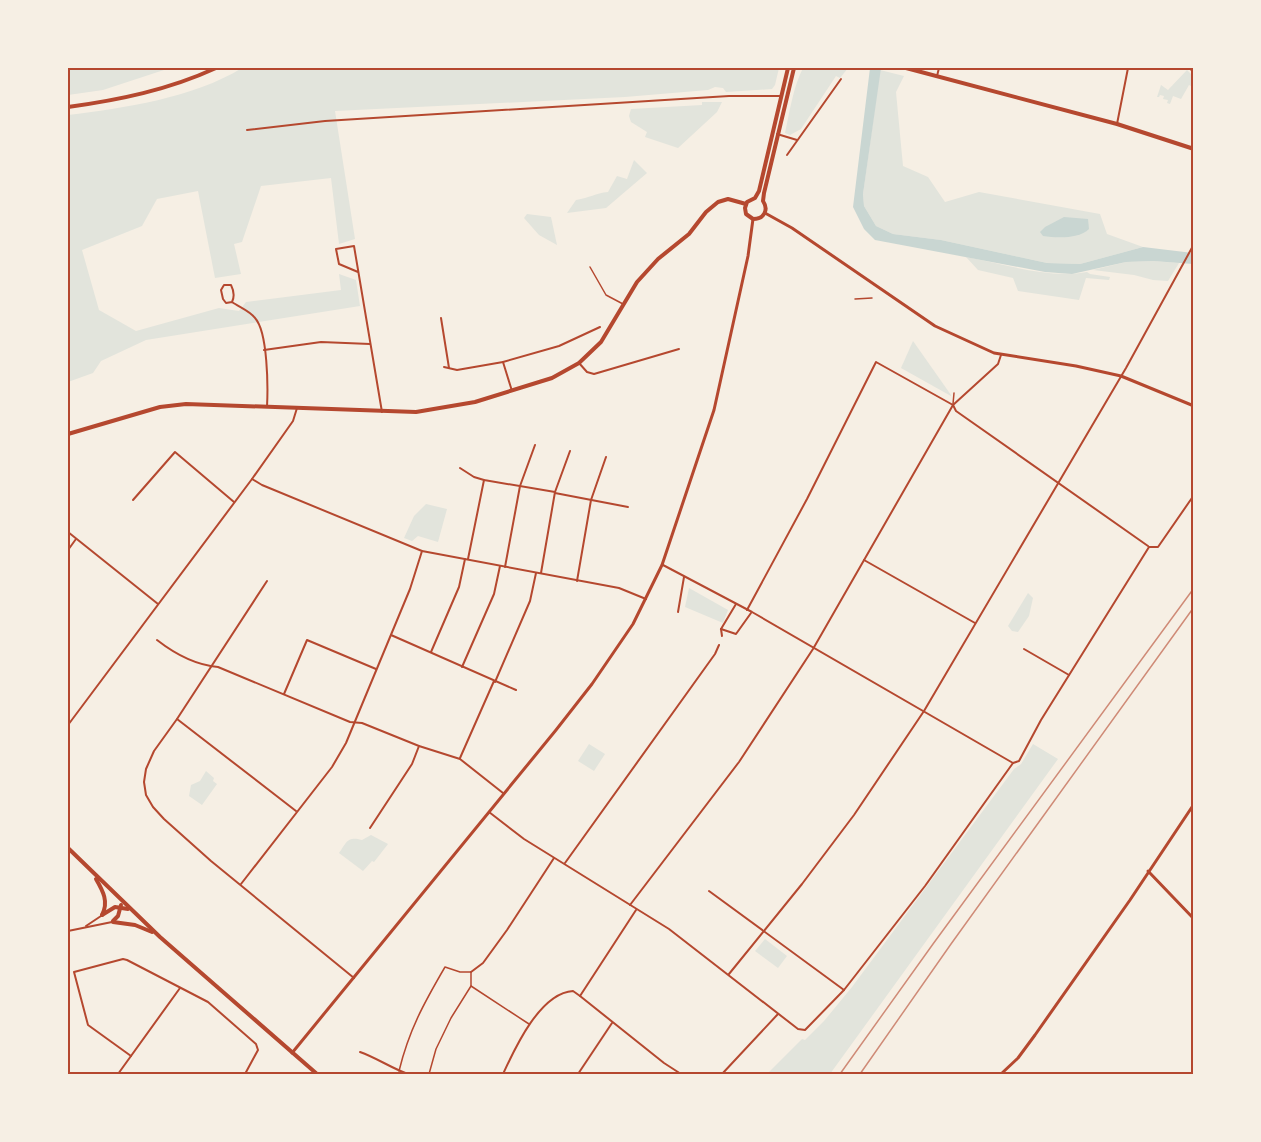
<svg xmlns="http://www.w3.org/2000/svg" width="1261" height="1142" viewBox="0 0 1261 1142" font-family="'Public Sans',sans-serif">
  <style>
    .green { fill: #e2e4dc }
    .water { fill: #c9d6d2 }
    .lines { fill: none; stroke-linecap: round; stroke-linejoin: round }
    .service { stroke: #b5482f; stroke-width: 1.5 }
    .minor { stroke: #b5482f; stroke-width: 2 }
    .tertiary { stroke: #b5482f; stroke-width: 3 }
    .secondary { stroke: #b5482f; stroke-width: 4 }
    .primary { stroke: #b5482f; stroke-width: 4 }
    .rail { stroke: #cf8b77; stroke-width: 1.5 }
    .neatline { fill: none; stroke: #b5482f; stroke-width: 2 }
  </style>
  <rect width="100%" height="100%" fill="#f6efe4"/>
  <!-- green -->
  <g class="green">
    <path d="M68,68H170L103,90L68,95Z"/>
    <path d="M242,68H779L775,85L772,89L726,92L723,88L715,87L708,90L625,97L335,111L355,239L339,244L331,178L261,186L242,242L234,244L241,274L215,278L198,191L157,199L142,226L82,250L99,310L136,331L219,308L239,311L246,302L341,290L339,274L356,280L360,306L146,340L101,361L93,373L68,382V115C124,108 193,98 242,68Z"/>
    <path d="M803,68H848L840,78L836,76L801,129L790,135L785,133C790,110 793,88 803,68Z"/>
    <path d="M880,70L904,76L896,92L903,166L928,177L945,202L979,192L1100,214L1107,234L1143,247L1080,264L1047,263L941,240L893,234L876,226L864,206L863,194Z"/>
    <path d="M1187,70L1193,76V87L1189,85L1181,99L1173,96L1170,104L1167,103L1168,100L1163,99L1164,96L1160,95L1159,97H1157L1161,85L1168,90Z"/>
    <path d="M702,102H722L717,112L678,148L645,137L647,132L631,122L629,116L631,109L702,105Z"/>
    <path d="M634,160L647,173L606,208L567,213L576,200C590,198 595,193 608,192L617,176L627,179Z"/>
    <path d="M527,214L551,217L557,245L539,235L524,218Z"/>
    <path d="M966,257C1005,264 1048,279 1087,272L1090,274L1110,277L1109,280L1086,278L1079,300L1018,291L1013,278L978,270Z"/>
    <path d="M1153,261L1179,263L1168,281L1153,280L1134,275L1093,270L1126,262Z"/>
    <path d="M913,341L951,395V396L901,368Z"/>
    <path d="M426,504L447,509L438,542L418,536L412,541L404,538L414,516Z"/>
    <path d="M689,588L728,610L723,623L685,607Z"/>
    <path d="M1028,593L1033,598L1029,616L1018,632L1012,631L1008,626Z"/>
    <path d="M589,744L605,754L594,771L578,761Z"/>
    <path d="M1033,744L1058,759L830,1074H767L802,1039L805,1040L824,1021L852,987L1014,769L1021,764Z"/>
    <path d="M206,771L214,778L213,781L217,784L202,805L189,796L191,785L200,781Z"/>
    <path d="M371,835L388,844L374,862L372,861L363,871L339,853C347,842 347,836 362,840Z"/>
    <path d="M765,939L787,956L778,968L755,951Z"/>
  </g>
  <!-- water -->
  <g class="water">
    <path d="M870,68H881L863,194L864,206L876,226L893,234L941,240L1047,263L1080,264L1143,247L1193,253V264L1153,261L1126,262L1072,274L1045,272L875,240L864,229L853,207Z"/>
    <path d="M1064,217L1088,219L1089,229C1079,239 1057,238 1043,236L1040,232L1045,227Z"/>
  </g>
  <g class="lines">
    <!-- service -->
    <g class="service">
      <path d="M590,267L606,295L623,304"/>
      <path d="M855,299L872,298"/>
      <path d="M953,404L954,393"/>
      <path d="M471,986L529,1024"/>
      <path d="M399,1071C409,1030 424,1003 445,967L460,972H471V986L451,1018L436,1049L429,1074"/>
    </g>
    <!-- minor -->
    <g class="minor">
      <path d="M1189,68L1194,72"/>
      <path d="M937,76L939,68"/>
      <path d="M1117,124L1128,68"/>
      <path d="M247,130L325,121L729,96H780"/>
      <path d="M777,134L797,140"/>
      <path d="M1191,148L1194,142"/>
      <path d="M787,155L841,79"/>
      <path d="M358,272L339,264L336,249L354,246L382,412"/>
      <path d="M232,302L226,303L223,299L221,290L224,285H231C234,291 235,296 232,302C239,307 250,311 255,318C268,332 268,388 267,407"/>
      <path d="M441,318L449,368"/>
      <path d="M264,350L321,342L370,344"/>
      <path d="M503,362L559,346L600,327"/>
      <path d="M579,363L587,372L594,374L679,349"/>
      <path d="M444,367L457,370L503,362L512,391"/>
      <path d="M460,468L474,477L484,480L555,492"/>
      <path d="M252,479L262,485L422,551L619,588L646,599"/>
      <path d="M555,493L628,507"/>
      <path d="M133,500L175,452L234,502"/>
      <path d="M68,532L158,604"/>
      <path d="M1149,547H1158L1194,495"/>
      <path d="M68,550L76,539"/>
      <path d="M468,559L484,480"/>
      <path d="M864,560L975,623"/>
      <path d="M663,565L752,612L1013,763"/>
      <path d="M505,567L520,486L535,445"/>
      <path d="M541,573L555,492L570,451"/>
      <path d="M267,581L177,719L154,751L146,769L144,782L146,795L153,807L164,819L211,861L354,978"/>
      <path d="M577,581L591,500L606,457"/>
      <path d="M747,610L807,499L876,362L953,405L998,364L1001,355"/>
      <path d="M678,612L684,577"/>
      <path d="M721,629L736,634L751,613"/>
      <path d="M721,629L736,604"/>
      <path d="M721,629L722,636"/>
      <path d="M391,635L516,690"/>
      <path d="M157,640C175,654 195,665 218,667L350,722L362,723L419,746L460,759L503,793"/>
      <path d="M1024,649L1069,675"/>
      <path d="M431,652L459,587L465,559"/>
      <path d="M462,667L494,594L500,566"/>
      <path d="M495,682L530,601L536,573"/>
      <path d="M284,694L307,640L376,669"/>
      <path d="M177,719L296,811"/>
      <path d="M68,725L252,479L293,421L297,408"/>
      <path d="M460,758L494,681"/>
      <path d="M489,812L524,839L669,929L798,1029L805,1030L844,990L925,886L1013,763L1019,761L1041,720L1149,547"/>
      <path d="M370,828L412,764L419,746"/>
      <path d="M565,863L715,654L719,645"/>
      <path d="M241,884L332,767L346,743L410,589L422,551"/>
      <path d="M709,891L844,990"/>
      <path d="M630,905L739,762L813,649L953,405L956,411L1148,546"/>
      <path d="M86,926L101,916"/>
      <path d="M68,931L112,922"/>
      <path d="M471,972L483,963L507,930L554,858"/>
      <path d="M729,974L802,884L854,815L924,711L1126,368L1194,244"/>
      <path d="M580,996L664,1063L681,1074"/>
      <path d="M360,1052C377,1058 391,1068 408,1074"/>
      <path d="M131,1056L88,1025L74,972L123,959L127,960L208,1002L256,1044L258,1050L245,1074"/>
      <path d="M118,1074L180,988"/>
      <path d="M503,1074C515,1048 540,993 573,991L580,996L636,910"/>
      <path d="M578,1074L612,1023"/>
      <path d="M722,1074L778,1014"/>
    </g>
    <!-- tertiary -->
    <g class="tertiary">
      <path d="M765,213L792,228L935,326L994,353L1076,366L1121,376L1194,406"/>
      <path d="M1148,871L1194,919"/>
      <path d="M292,1053L556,730L592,684L633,624L662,565L714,410L748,256L753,219"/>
      <path d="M1001,1074L1018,1058L1035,1035L1130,900L1194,804"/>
    </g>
    <!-- secondary -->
    <g class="secondary">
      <path d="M788,68L759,191L755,198L747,202L745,208L746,214L753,219C764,219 769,210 763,201L764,193L794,68"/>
      <path d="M68,107C119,100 168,90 216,68"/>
      <path d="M68,434L160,407L186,404L416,412L475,402L552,378L579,363L601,342L637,282L658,259L689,234L706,212L718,202L728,199L746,204"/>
      <path d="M68,848L160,937L317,1074"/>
      <path d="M96,879C103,891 109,902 102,915"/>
      <path d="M102,915L115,907L128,909"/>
      <path d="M113,921L118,916L121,905"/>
      <path d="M113,922L135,925L152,932"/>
    </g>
    <!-- primary -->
    <path class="primary" d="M906,68L1117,124L1194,149"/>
    <!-- rail -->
    <g class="rail">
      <path d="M840,1074L933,944L1194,588"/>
      <path d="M860,1074L951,944L1194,607"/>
    </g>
  </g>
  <!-- border -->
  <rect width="1261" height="1142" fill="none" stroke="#f6efe4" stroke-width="138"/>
  <rect x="69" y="69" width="1123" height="1004" class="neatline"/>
</svg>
